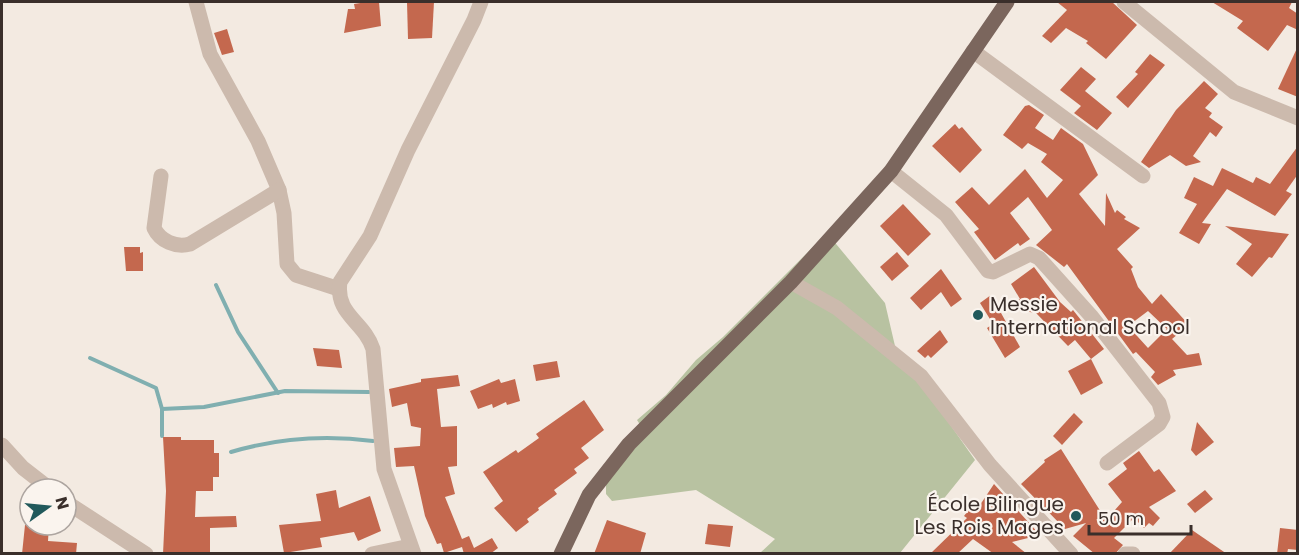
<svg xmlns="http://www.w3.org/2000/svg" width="1299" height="555" viewBox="0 0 1299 555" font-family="Poppins,sans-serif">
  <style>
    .green { fill: #b8c2a1 }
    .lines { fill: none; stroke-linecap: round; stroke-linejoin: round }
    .stream { stroke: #80afb0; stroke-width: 4 }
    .building { fill: #c4684e; fill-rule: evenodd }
    .minor { stroke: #ccbaad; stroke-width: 15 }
    .major { stroke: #7b665d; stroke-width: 15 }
    .poi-dot { fill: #21595b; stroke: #faf4ee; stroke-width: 2 }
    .labels { text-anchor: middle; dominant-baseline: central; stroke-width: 4.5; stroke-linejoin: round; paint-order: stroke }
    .poi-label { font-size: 20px; fill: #3a2f2b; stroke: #faf4ee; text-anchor: start }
  </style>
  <rect width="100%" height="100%" fill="#f3eae1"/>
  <!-- green -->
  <path class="green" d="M827,233L885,303L895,346L975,460L900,553H760L775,539L696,490L612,501L606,494V484L646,434L637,420L666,395L696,360L723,337Z"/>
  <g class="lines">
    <!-- stream -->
    <g class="stream">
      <path d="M216,285L238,332L278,393"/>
      <path d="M90,358L156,388L162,409V436"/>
      <path d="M162,409L204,407L285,391L369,392"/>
      <path d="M231,452C278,438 325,435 373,441"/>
    </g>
  </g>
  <!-- building -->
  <g class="building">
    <path d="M367,2H379L381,26L344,33L348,9H355L354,4Z"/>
    <path d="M407,2H434L432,38L408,39Z"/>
    <path d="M1057,2H1112L1137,25L1106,59L1086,43L1088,41L1066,28L1051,43L1042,36L1067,10Z"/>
    <path d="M1212,2H1292L1289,8L1298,14V30L1287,25L1268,51L1237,28L1243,21Z"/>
    <path d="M227,29L234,52L222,55L214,33Z"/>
    <path d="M1298,46V97L1278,89Z"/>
    <path d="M1150,54L1165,65L1128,108L1116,97L1138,74L1135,72Z"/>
    <path d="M1081,67L1096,79L1085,91L1112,113L1097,130L1074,113L1081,106L1060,90Z"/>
    <path d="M1204,81L1218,94L1205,108L1212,113L1209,117L1223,127L1216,137L1210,132L1193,156L1201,162L1186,166L1170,155L1149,168L1141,162L1176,110Z"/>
    <path d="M1029,105L1044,115L1035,128L1053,140L1061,128L1083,144L1098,175L1079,194L1105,226L1106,193L1115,213L1117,210L1126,217L1124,219L1140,228L1117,249L1133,267L1131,269L1138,287L1152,304L1161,294L1189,325L1172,339L1187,355L1199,353L1202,365L1173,370L1176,375L1158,385L1151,377L1155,372L1136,352L1133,354L1067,264L1064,267L1036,245L1052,230L1028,197L1010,213L1030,239L1020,246L1018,243L995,260L974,232L979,229L955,202L972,187L989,205L1025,169L1047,198L1063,180L1041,162L1047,154L1028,143L1022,149L1003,135L1025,106ZM1148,311L1167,329L1148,348L1128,326Z"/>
    <path d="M955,124L959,129L962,127L982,150L960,173L932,146Z"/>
    <path d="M1298,146V174L1286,191L1292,194L1275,216L1227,189L1202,223L1211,224L1199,244L1179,233L1197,204L1184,198L1194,177L1213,186L1222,168L1253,183L1256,177L1270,184Z"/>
    <path d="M903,204L931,234L908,256L880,226Z"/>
    <path d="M1225,226L1289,234L1272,258L1269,257L1252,277L1236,264L1252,244Z"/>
    <path d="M124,247H140V253L143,252V271H126Z"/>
    <path d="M897,252L909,266L892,281L880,267Z"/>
    <path d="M1034,267L1060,302L1071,312L1073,310L1104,349L1091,359L1075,340L1068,346L1036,313L1006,308L1020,299L1011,284Z"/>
    <path d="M941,269L962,299L951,307L941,292L921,310L910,298Z"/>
    <path d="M991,295L1020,347L1005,358L987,328L993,324L980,303Z"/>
    <path d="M940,330L948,342L931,358L928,355L925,358L917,351Z"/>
    <path d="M313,348L339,350L342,368L317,366Z"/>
    <path d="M1091,359L1103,383L1081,395L1068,371Z"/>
    <path d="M557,361L560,377L536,381L533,365Z"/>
    <path d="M458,375L460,386L437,389L441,427L457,426V466L448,467L455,494L445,497L462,539L469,536L474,548L492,538L498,548L490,554H464L462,547L444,553L441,543L437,544L425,516L414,466L396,467L394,448L420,446L421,428L411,426L407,403L392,407L389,389L421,382V379Z"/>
    <path d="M499,379L501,383L515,379L520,401L507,405L506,402L493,408L492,404L478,409L470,391Z"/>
    <path d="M584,400L604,430L581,448L589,458L574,469L577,473L554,490L557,494L538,508L539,510L527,519L529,522L516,532L494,508L503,501L483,472L516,450L518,453L539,438L536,434Z"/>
    <path d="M1074,413L1083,422L1062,445L1053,436Z"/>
    <path d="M1197,422L1214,442L1196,456L1191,450Z"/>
    <path d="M163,437H181V440H214V453H219V477H213V491H196L195,517L236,516L237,527L210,528V554H163L166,491Z"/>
    <path d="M1061,449L1106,520L1122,502L1108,484L1127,469L1123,463L1139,451L1154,472L1159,469L1176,491L1149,507L1160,518L1153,526L1149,523L1144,528L1134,518L1114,538L1123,545L1115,554H1095L1073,536L1086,523L1065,529L1021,484L1045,462L1044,460Z"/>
    <path d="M994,484L1040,535L1012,542L1027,554H994L973,539L957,554H930L967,518L964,516L971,507L976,511Z"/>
    <path d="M336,490L339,508L370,496L381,531L358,541L354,532L320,538L322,547L284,553L279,525L321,521L316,494Z"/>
    <path d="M1205,490L1213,499L1195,513L1187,504Z"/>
    <path d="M607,520L646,533L640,554H594Z"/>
    <path d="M708,524L733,526L730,547L705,544Z"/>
    <path d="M25,525H49L48,541L77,543L76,554H22Z"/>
    <path d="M1280,528L1298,530V550L1288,549L1287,554H1277Z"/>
    <path d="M1192,530L1227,554H1169Z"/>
  </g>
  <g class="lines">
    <!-- minor -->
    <g class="minor">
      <path d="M196,2L210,54L258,141L279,190L284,213L287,264L296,275L339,289"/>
      <path d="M1124,2L1234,92L1298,118"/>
      <path d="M973,51L1143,176"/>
      <path d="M891,171L946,215L988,271L993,272L1030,254L1039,258L1092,317L1159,403L1163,417L1159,424L1107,463"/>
      <path d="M161,176L154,228C160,241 176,248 190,244L279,190"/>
      <path d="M791,282L837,308L921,376L990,465L1071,554"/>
      <path d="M2,445L23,468L50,489"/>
      <path d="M66,502L146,554"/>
      <path d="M372,554L410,546"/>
      <path d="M414,554L384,469L373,349C364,321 335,315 340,282L370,236L408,150L474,20L481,2"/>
      <path d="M1125,554H1133"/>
    </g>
    <!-- major -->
    <path class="major" d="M561,554L589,495L629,444L791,282L891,171L1007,2"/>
  </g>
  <!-- markers -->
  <g class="poi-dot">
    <circle cx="978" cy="315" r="6"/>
    <circle cx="1076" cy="516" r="6"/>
  </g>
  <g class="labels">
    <!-- poi labels -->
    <g class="poi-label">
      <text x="990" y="304">Messie<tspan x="990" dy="23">International School</tspan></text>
      <text x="1064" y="504" text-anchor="end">École Bilingue<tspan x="1064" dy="23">Les Rois Mages</tspan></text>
    </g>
  </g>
  <!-- border -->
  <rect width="1299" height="555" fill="none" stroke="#3a2f2b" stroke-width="6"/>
  <!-- north arrow -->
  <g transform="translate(48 507) rotate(75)"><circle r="28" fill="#faf4ee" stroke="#ada5a0" stroke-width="1.5"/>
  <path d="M0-4.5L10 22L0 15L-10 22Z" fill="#21595b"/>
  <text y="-9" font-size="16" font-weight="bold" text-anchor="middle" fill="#3a2f2b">N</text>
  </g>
  <!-- scale -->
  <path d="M1089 525v9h102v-9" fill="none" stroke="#3a2f2b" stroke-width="3"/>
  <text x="1098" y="525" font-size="18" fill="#3a2f2b" stroke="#faf4ee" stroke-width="4.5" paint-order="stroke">50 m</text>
</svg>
